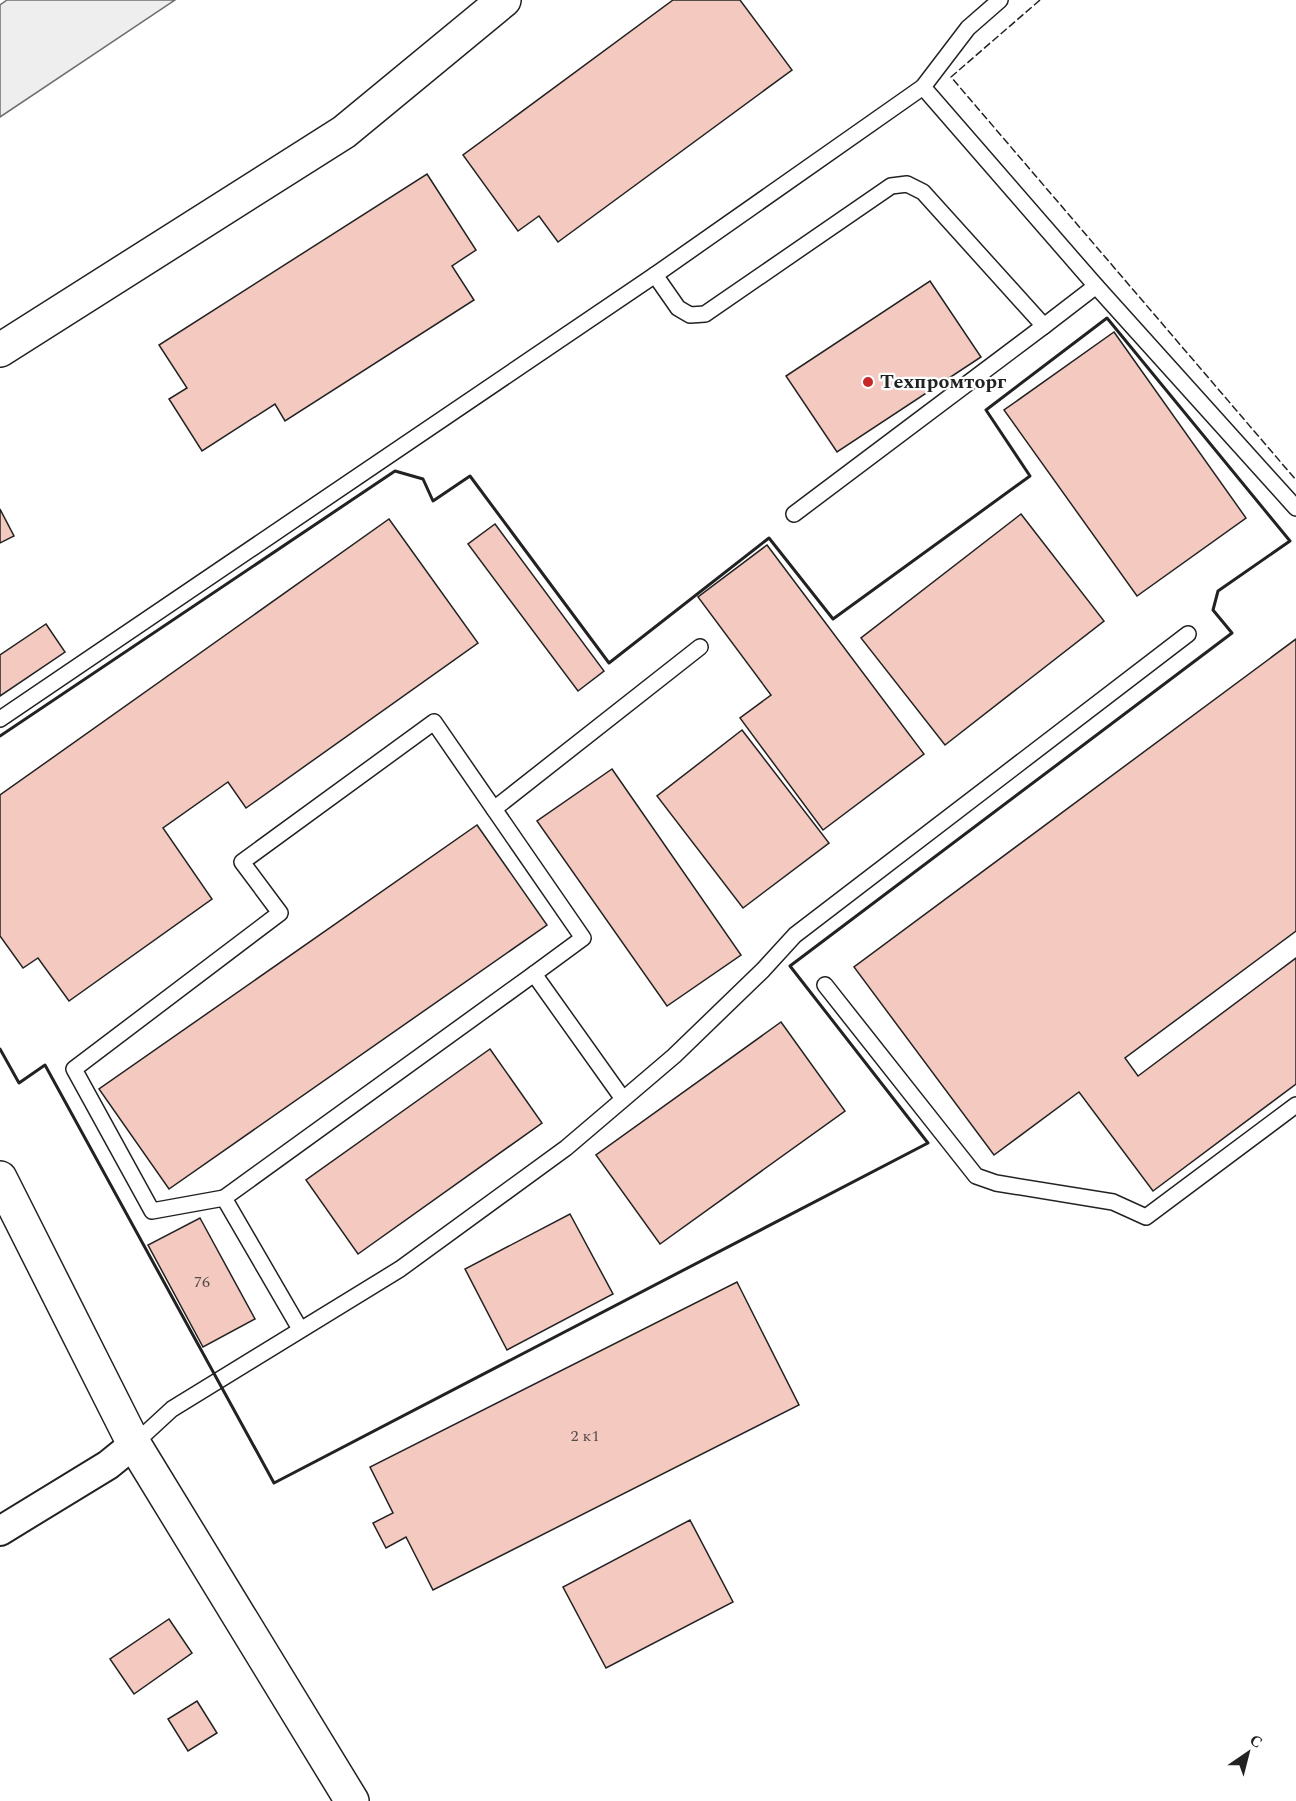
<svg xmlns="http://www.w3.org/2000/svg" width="1296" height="1801" viewBox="0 0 1296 1801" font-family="Spectral,serif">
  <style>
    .green { fill: #eee; stroke: #6f6f6f; stroke-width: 1.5 }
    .building { fill: #f3c9c0; stroke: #222; stroke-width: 1.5 }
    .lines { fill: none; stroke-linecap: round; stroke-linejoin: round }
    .service-casing { stroke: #222; stroke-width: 18 }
    .minor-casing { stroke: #222; stroke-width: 32 }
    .tertiary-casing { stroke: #222; stroke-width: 36 }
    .primary-casing { stroke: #222; stroke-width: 36 }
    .service { stroke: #fff; stroke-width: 15 }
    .minor { stroke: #fff; stroke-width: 28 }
    .tertiary { stroke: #fff; stroke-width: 33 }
    .primary { stroke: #fff; stroke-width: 33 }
    .fence { stroke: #222; stroke-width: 1.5; stroke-dasharray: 8 3; stroke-linecap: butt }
    .wall { stroke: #222; stroke-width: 3 }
    .poi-dot { fill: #c62828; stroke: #fff; stroke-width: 2 }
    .labels { text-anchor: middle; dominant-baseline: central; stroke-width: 4.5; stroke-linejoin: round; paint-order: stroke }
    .number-label { font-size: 16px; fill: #564c4a }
    .poi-label { font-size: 20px; font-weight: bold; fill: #222; stroke: #fff; text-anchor: start }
  </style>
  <rect width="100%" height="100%" fill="#fff"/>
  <!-- green -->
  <path class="green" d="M7,0H175L0,117V5Z"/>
  <!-- building -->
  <g class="building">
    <path d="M673,0H740L792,70L558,242L539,216L518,231L463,155Z"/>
    <path d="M427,174L476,250L452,266L474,300L285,421L275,404L202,451L169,399L187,388L159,345Z"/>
    <path d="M930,281L981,357L837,452L786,376Z"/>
    <path d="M1114,332L1246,518L1137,596L1004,410Z"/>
    <path d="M0,509L14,536L0,543Z"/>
    <path d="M1021,514L1104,621L945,745L861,638Z"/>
    <path d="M389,519L478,643L246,808L228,782L163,828L212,899L69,1001L38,958L23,968L0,936V795Z"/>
    <path d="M495,524L604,671L578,691L468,544Z"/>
    <path d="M767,545L924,754L823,830L740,718L771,695L698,597Z"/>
    <path d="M46,624L65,652L0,696V655Z"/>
    <path d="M1296,639V931L1125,1058L1138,1076L1296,958V1084L1153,1191L1079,1092L994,1155L854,967Z"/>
    <path d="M742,730L829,843L743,908L657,796Z"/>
    <path d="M612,769L741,955L667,1006L537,821Z"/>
    <path d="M477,825L547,925L169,1189L99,1089Z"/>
    <path d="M781,1022L845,1111L660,1244L596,1155Z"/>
    <path d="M490,1049L542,1123L358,1254L306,1180Z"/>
    <path d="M570,1214L613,1294L507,1350L465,1269Z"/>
    <path d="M200,1218L255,1319L203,1347L148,1245Z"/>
    <path d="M737,1282L799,1405L433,1590L406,1537L386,1548L373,1523L393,1513L370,1467Z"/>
    <path d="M690,1520L733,1602L606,1668L563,1587Z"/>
    <path d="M169,1619L192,1653L134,1694L110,1659Z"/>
    <path d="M197,1701L217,1733L188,1751L168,1719Z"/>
  </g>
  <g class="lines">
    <!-- service casing -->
    <g class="service-casing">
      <g id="service">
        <path d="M923,87L1096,286L1296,508"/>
        <path d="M655,275L678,308L690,315L705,314L891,186L907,184L923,192L1044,326L1096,286"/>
        <path d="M794,514L1044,326"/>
        <path d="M0,719L655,275L923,87L968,28L1000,0"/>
        <path d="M494,809L700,647"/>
        <path d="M825,985L976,1176L996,1183L1113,1202L1146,1217L1296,1105"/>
        <path d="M224,1198L152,1211L74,1069L280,913L242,862L434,722L583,938L534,974"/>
        <path d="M300,1329L224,1198L534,974L623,1099"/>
        <path d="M134,1444L172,1409L400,1269L566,1148L674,1056L763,970L795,935L1188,634"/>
      </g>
    </g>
    <!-- minor casing -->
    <g class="minor-casing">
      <path id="minor" d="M0,1531L108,1465L134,1444"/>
    </g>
    <!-- tertiary casing -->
    <g class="tertiary-casing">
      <path id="tertiary" d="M0,1178L134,1444L352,1801"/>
    </g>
    <!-- primary casing -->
    <g class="primary-casing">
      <path id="primary" d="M0,350L344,132L504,0"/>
    </g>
    <!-- service -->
    <use href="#service" class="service"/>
    <!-- minor -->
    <use href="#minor" class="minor"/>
    <!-- tertiary -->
    <use href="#tertiary" class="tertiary"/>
    <!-- primary -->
    <use href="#primary" class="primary"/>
    <!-- fence -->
    <path class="fence" d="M1040,0L951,77L1296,480"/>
    <!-- wall -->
    <path class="wall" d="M0,736L395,471L423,479L433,501L470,476L609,663L769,538L833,619L1030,476L986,410L1107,318L1290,541L1218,591L1213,610L1232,633L790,966L928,1143L274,1483L45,1065L19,1083L0,1049"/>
  </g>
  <!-- markers -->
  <circle class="poi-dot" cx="868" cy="382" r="6"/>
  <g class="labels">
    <!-- number labels -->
    <g class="number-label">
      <text x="202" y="1282">76</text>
      <text x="585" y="1436">2 к1</text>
    </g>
    <!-- poi labels -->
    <g class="poi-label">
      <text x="880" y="382">Техпромторг</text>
    </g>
  </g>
  <!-- north arrow -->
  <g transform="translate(1248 1753) rotate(35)" stroke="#ffffff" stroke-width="4.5" paint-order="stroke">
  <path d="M0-4.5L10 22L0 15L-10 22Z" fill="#222222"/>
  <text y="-9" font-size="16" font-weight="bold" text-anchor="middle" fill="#222222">С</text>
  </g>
</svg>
